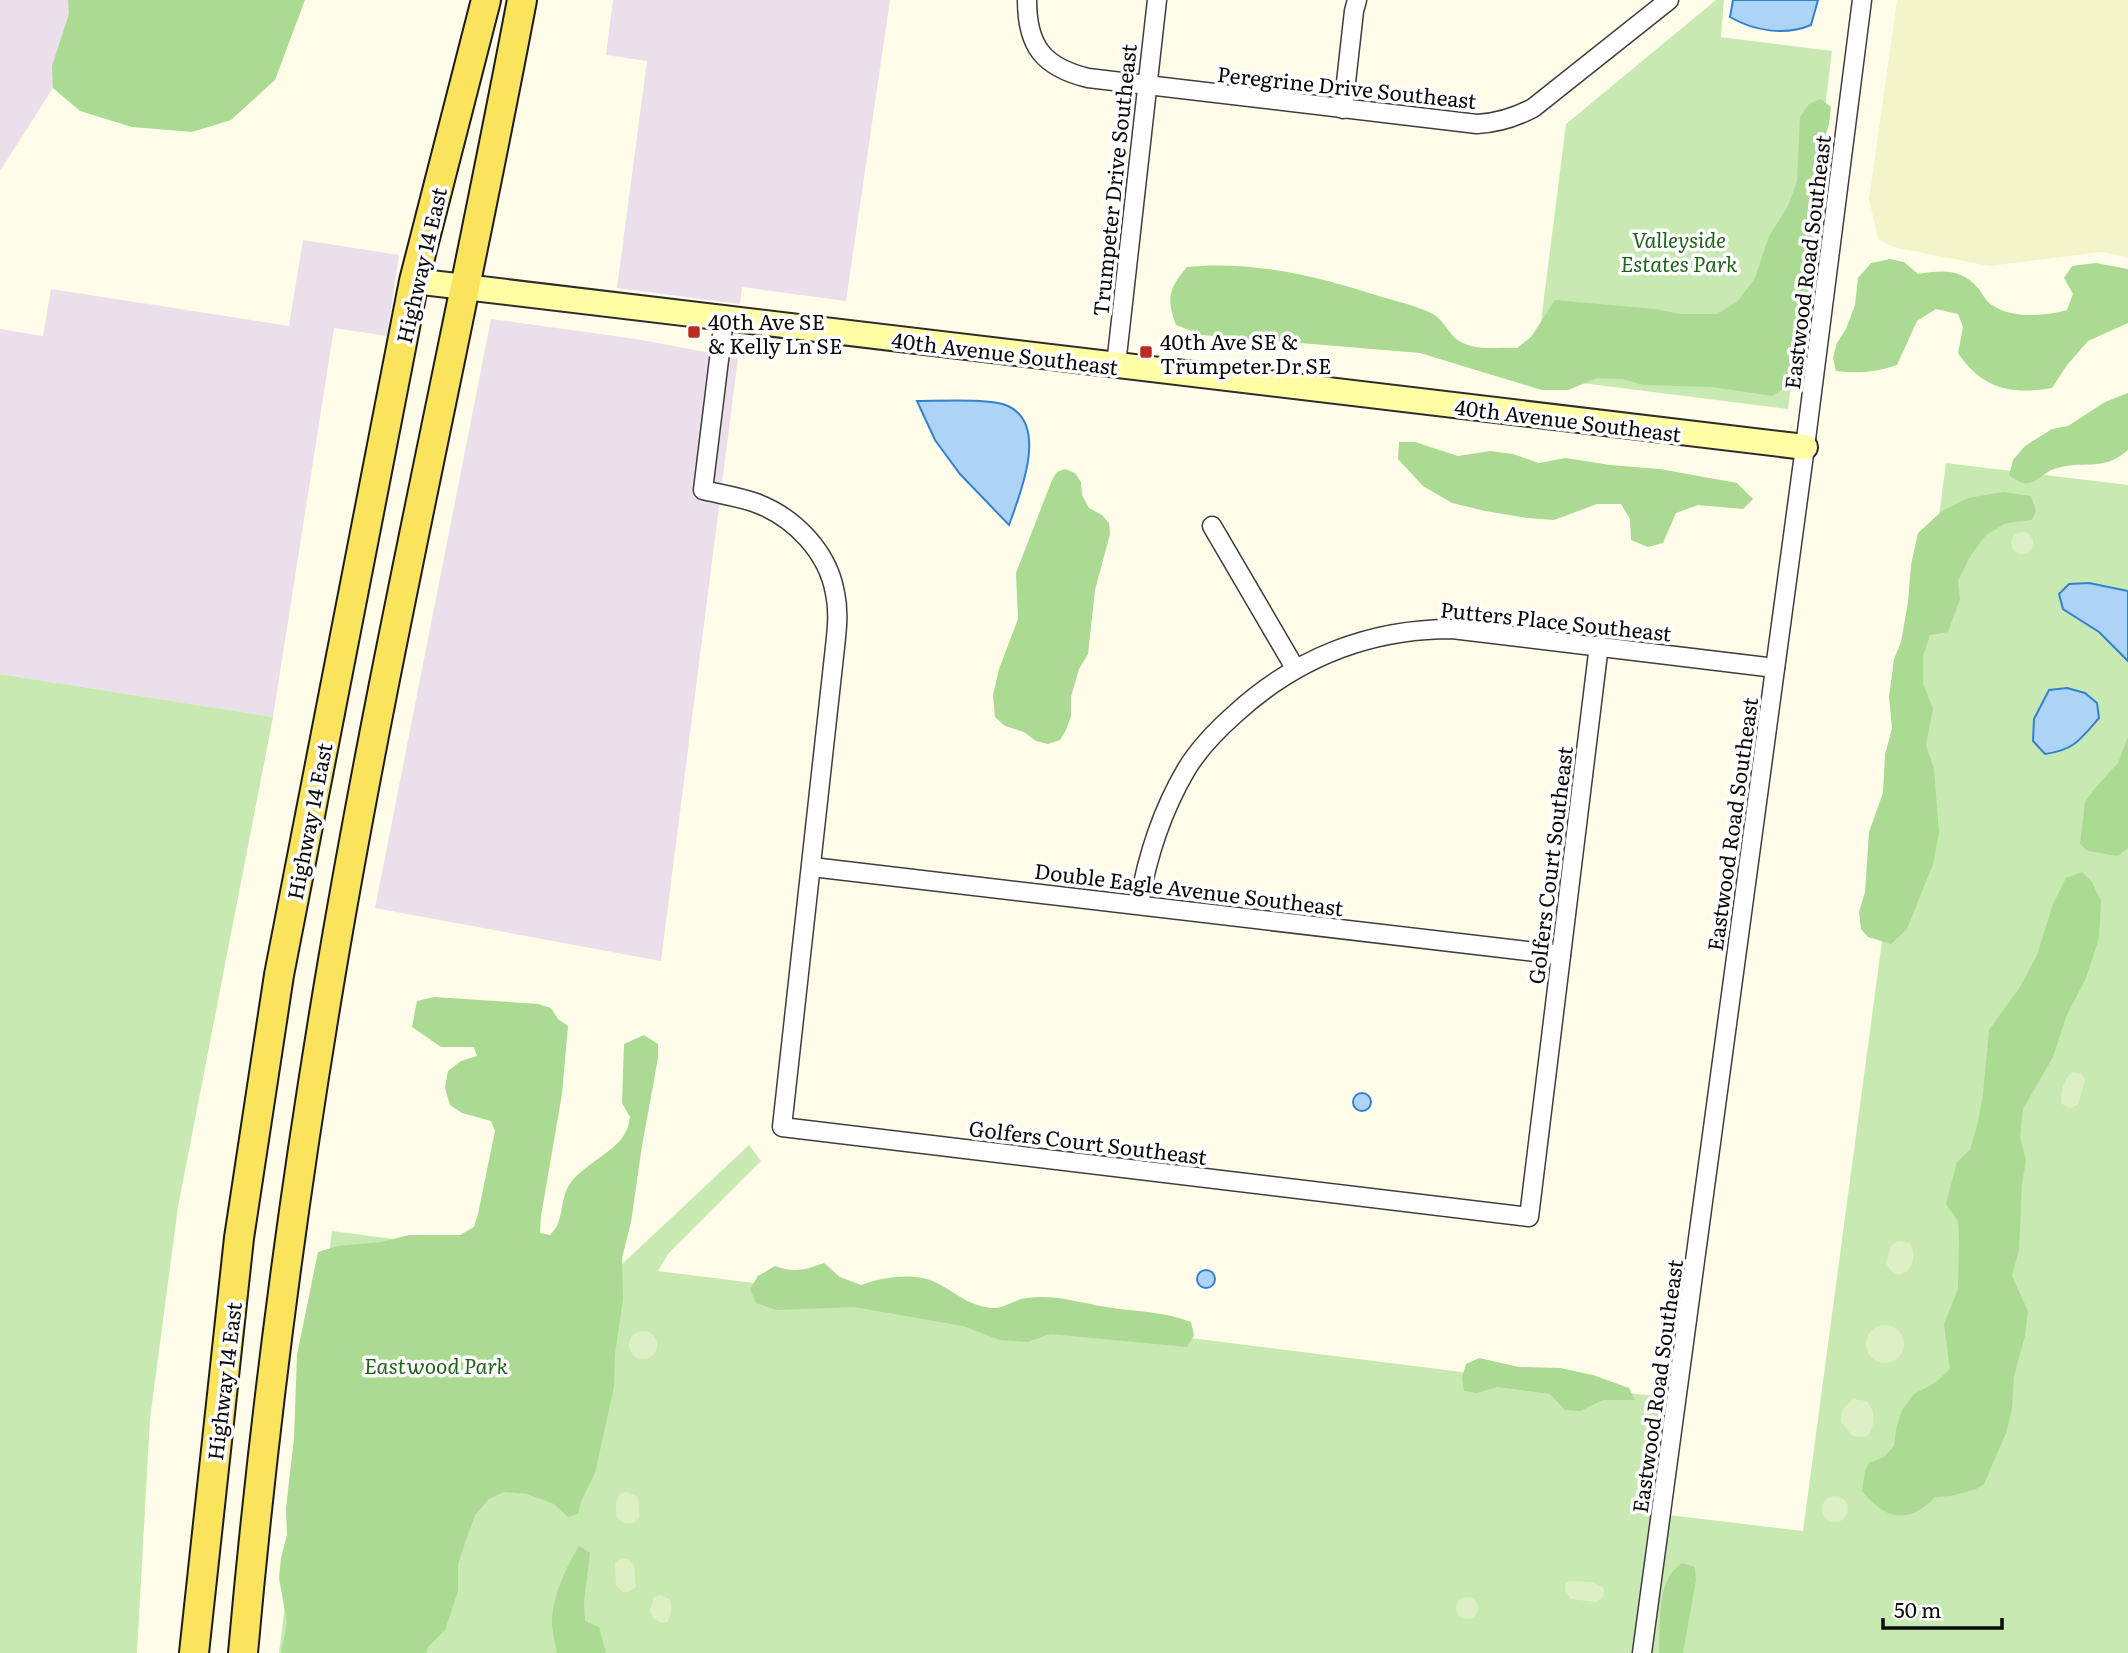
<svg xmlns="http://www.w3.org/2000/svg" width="2128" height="1653" viewBox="0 0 2128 1653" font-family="Literata,serif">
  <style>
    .industrial { fill: #eadfea }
    .farmland { fill: #f4f4ca }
    .green { fill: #c9e9b3 }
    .forest { fill: #abda92 }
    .pitch { fill: #ddf0c5 }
    .water { fill: #add4f7; stroke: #3481ce; stroke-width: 2 }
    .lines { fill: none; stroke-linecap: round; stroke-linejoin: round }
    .street-casing { stroke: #3e3e3e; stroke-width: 21 }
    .secondary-casing { stroke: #2d2d2d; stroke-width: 28 }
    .primary-casing { stroke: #1c1c1c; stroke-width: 32 }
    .street { stroke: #fff; stroke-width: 18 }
    .secondary { stroke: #fffea4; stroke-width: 24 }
    .primary { stroke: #fae45e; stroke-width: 28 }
    .poi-dot { fill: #bc2b22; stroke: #fff; stroke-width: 2.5 }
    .labels { text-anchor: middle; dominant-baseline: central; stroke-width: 7; stroke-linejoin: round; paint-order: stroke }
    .street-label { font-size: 21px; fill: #0b0b0b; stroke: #fff }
    .park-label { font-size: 21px; font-style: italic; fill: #23621c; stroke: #fff }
    .poi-label { font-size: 21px; fill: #0b0b0b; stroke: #fff; text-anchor: start }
  </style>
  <rect width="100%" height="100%" fill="#fffde9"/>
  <!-- industrial -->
  <g class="industrial">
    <path d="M0,0H109L0,171Z"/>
    <path d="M613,0H890L846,301L742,287L740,304L617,288L647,61L606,55Z"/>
    <path d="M303,240L399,255L387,336L334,328L273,717L0,674V329L43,336L51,289L289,326Z"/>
    <path d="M491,319L636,339L738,358L661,961L375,908Z"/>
  </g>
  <!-- farmland -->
  <path class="farmland" d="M1897,0H2128V257L2101,252L1989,266L1893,247L1878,239L1869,199Z"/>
  <!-- green -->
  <g class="green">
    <path d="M1716,0H1724L1721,37L1832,51L1788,409L1534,377L1566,124Z"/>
    <path d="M1946,463L2128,485V1653H279L332,1231L618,1268L749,1145L761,1161L668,1254L658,1271L1677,1399L1660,1514L1803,1531Z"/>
    <path d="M0,674L273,717L178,1207L150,1419L137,1653H0Z"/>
  </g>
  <!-- forest -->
  <g class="forest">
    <path d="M68,0H305L275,80L231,120L192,132L132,127L80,111L53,88L52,66L69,14Z"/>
    <path d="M1821,99L1831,107L1829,124L1811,184L1807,214L1823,255L1812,348L1804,375L1772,396L1712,387L1643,385L1623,379L1597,378L1568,390H1542L1420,353L1202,335L1176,325C1166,299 1169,288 1187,267C1253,260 1320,277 1382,297C1399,302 1418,306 1433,314C1442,319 1448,331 1455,338C1472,352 1496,347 1517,348L1531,337L1555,300L1655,309L1680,314H1717L1738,301L1755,278L1769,236L1788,206L1797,181L1800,117L1809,104Z"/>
    <path d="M1890,259L1904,262L1918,274C1941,270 1961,268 1978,288C1982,293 1986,302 1992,305C2012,319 2045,316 2067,310L2073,294L2064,278L2072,266L2096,263L2128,269V323L2088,341L2067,365L2052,388C2012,395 1982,389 1958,353L1963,327L1958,314L1936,309L1917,321L1897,365C1876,372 1859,374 1836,371L1833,358L1837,343L1846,329L1855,305L1858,278L1871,263Z"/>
    <path d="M2128,393V450C2102,473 2084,459 2054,469C2045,472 2038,481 2029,483C2021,484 2016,480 2009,475L2013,460L2025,446L2052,429L2068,426L2105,402Z"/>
    <path d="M1399,442H1415L1458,456L1490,451L1513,454L1539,463L1566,458L1610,465L1660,469L1737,483L1753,499L1743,509L1698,505L1676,513L1663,543L1648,547L1631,540L1630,519L1621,504H1597L1554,520L1527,518L1485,511L1452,503L1423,486L1398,459Z"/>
    <path d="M1065,469L1075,473L1081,482L1082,495L1089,508L1102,515L1109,523L1110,534L1095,590L1088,654L1079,669L1071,697V716L1066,730L1060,740L1048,744L1036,741L1024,732L1005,726L995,717L993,695L999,669L1018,619L1016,573L1052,480L1057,472Z"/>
    <path d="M2003,492L2031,496L2036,511L2032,520L2006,523L1986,535L1971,555L1958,581L1960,599L1948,632L1930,635L1923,656V683L1933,709L1926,745L1934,769L1939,833L1933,864L1907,929L1891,944L1868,937L1861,929L1859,912L1865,892L1869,832L1883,793L1885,755L1892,728L1889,697L1894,659L1901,642L1908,602L1911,565L1918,533L1942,511L1968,498Z"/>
    <path d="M2128,737V848L2118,856L2088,851L2080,844L2085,802L2095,788L2118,763Z"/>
    <path d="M2082,872L2092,882L2101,901L2099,938L2086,978L2066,1017L2053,1057L2023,1109L2020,1137L2026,1160L2022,1184L2019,1250L2012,1276L2028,1311L2025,1336L2014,1376L2012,1409L2006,1433L1984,1484L1976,1489L1951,1496L1935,1497C1909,1525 1885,1520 1862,1491L1865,1471L1869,1463L1884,1457L1894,1446L1896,1429L1902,1410L1914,1394L1935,1383L1950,1369L1944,1324L1958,1289L1959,1239L1958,1221L1946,1204L1957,1162L1970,1150L1978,1122L1983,1094L1989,1030L2020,987L2037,955L2053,904L2066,878Z"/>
    <path d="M434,997L538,1004L551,1008L558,1019L568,1026L562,1094L541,1216L540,1233L550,1235C565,1221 559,1202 569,1185C582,1165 617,1151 625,1133C628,1129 629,1122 630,1117L622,1103L624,1044L644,1035L658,1044V1058L642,1146L631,1222L622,1258L623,1299L615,1354L614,1387L595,1473L582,1499L578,1514L568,1517L554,1504L527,1494L504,1492L489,1499L475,1515L467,1537L458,1564V1591L445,1630L428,1647L426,1653H281L287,1623L279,1578L281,1558L287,1535L286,1508L294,1438L297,1355L318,1252L338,1246L381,1242L409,1235H460L474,1227L478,1214L495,1131L491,1121L462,1113L450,1105L445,1088L448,1071L461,1061L477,1056L474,1047H441L412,1027L417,1001Z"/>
    <path d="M824,1263L840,1277L861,1285C883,1277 916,1271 939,1284C959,1295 968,1305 991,1308C1004,1309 1015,1299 1027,1298C1054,1294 1080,1303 1107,1307C1136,1312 1163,1311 1191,1322L1194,1335L1187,1347L1050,1334L1028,1342L1000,1340L963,1326L854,1307L776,1310L756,1303L750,1289L758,1276L775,1266C794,1273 805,1270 824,1263Z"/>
    <path d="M1479,1358L1519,1367L1560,1368L1593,1375L1629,1388L1635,1400H1603L1580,1411L1565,1410L1550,1394L1497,1387L1477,1393L1464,1391L1462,1378L1466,1364Z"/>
    <path d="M579,1546L590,1553L584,1601L585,1621L599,1627L606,1653H557C555,1644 553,1634 552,1625C551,1600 566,1567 579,1546Z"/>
    <path d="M1682,1563L1695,1567L1696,1580L1683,1653H1659C1661,1623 1655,1581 1682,1563Z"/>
  </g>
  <!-- pitch -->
  <g class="pitch">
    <circle cx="2022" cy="543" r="11"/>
    <path d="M2072,1072L2081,1073L2085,1080L2078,1105L2070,1108L2062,1104C2059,1093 2064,1080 2072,1072Z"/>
    <path d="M1898,1241L1909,1243C1916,1252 1914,1261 1908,1271L1899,1275L1891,1271L1886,1263L1891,1246Z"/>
    <circle cx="1885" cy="1344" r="19"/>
    <circle cx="643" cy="1345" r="14"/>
    <path d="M1853,1399L1866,1401C1877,1411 1875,1426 1867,1437L1853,1436L1841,1422L1842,1410Z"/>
    <path d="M626,1492L638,1497L639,1517L634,1523H624L617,1518C616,1507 613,1495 626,1492Z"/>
    <circle cx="1835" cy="1509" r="13"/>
    <path d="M621,1558L630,1560L634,1566L636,1587L628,1592H623L616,1585L615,1563Z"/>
    <path d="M1570,1581L1591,1582L1601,1586L1604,1589L1603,1597L1596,1602L1571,1599L1565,1590L1566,1583Z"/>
    <path d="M660,1595L670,1599C672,1607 672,1614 667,1622L662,1623L653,1618L650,1611L654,1597Z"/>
    <circle cx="1467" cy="1608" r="11"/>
  </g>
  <!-- water -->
  <g class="water">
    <path d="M1733,0H1818L1811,25C1785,36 1754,31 1730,17Z"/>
    <path d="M917,401C938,401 991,398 1008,406C1049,425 1020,494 1009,525L960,474L935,440Z"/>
    <path d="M2089,583L2128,591V661L2099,632L2063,609L2059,594L2069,584Z"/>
    <path d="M2067,688L2085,693L2097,703L2099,718C2080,740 2074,750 2045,754L2033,741L2034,719L2049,690Z"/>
    <circle cx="1362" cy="1102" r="9"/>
    <circle cx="1206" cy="1279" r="9"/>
  </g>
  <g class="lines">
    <!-- street casing -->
    <g class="street-casing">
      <g id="street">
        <path d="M1027,0C1027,46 1043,67 1088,78L1477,124C1498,123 1514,118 1533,108L1669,0"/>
        <path d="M1343,109L1354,11L1357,0"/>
        <path d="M724,319L703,490C720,494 739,497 756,503C794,517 828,552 835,593C839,611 837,629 835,647L782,1127L1529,1217L1599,645"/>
        <path d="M1116,365L1157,0"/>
        <path d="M1212,526L1295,668"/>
        <path d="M812,867L1561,955"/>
        <path d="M1139,904C1147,857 1162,811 1186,770C1199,748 1217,730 1235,714C1296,658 1370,629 1452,629L1775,668"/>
        <path d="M1642,1653L1805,447L1862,0"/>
      </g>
    </g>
    <!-- secondary casing -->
    <g class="secondary-casing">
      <path id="secondary" d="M414,281L1805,447"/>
    </g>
    <!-- primary casing -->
    <g class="primary-casing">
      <g id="primary">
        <path d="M194,1653L239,1238L279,975L414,281L486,0"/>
        <path d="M243,1653C263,1429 292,1206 329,984C384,654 460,329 522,0"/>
      </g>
    </g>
    <!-- street -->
    <use href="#street" class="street"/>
    <!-- secondary -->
    <use href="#secondary" class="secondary"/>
    <!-- primary -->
    <use href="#primary" class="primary"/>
  </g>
  <!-- markers -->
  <g class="poi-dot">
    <rect x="687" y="325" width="14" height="14" rx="3.5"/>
    <rect x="1139" y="345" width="14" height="14" rx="3.5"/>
  </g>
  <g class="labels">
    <!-- street labels -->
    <g class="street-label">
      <text transform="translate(1347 86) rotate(6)">Peregrine Drive Southeast</text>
      <text transform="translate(1113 180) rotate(-84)">Trumpeter Drive Southeast</text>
      <text transform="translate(1806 262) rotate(-83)">Eastwood Road Southeast</text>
      <text transform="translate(420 265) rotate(-77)">Highway 14 East</text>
      <text transform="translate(1005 352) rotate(7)">40th Avenue Southeast</text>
      <text transform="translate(1568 419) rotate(7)">40th Avenue Southeast</text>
      <text transform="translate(1556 620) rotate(6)">Putters Place Southeast</text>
      <text transform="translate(308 821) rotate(-79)">Highway 14 East</text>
      <text transform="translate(1731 824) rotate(-82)">Eastwood Road Southeast</text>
      <text transform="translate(1549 865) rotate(-83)">Golfers Court Southeast</text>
      <text transform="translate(1189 888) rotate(7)">Double Eagle Avenue Southeast</text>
      <text transform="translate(1088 1141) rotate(7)">Golfers Court Southeast</text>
      <text transform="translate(223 1381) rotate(-83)">Highway 14 East</text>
      <text transform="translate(1656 1386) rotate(-82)">Eastwood Road Southeast</text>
    </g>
    <!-- park labels -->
    <g class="park-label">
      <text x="1679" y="238">Valleyside<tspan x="1679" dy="24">Estates Park</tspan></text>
      <text x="436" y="1364">Eastwood Park</text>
    </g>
    <!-- poi labels -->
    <g class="poi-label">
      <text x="708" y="320">40th Ave SE<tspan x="708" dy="24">&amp; Kelly Ln SE</tspan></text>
      <text x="1160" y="340">40th Ave SE &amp;<tspan x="1160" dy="24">Trumpeter Dr SE</tspan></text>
    </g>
  </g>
  <!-- scale -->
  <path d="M1883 1618v10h119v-10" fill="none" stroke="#0b0b0b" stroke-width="3.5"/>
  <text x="1894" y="1618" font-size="21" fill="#0b0b0b" stroke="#ffffff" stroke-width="5" paint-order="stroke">50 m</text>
</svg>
